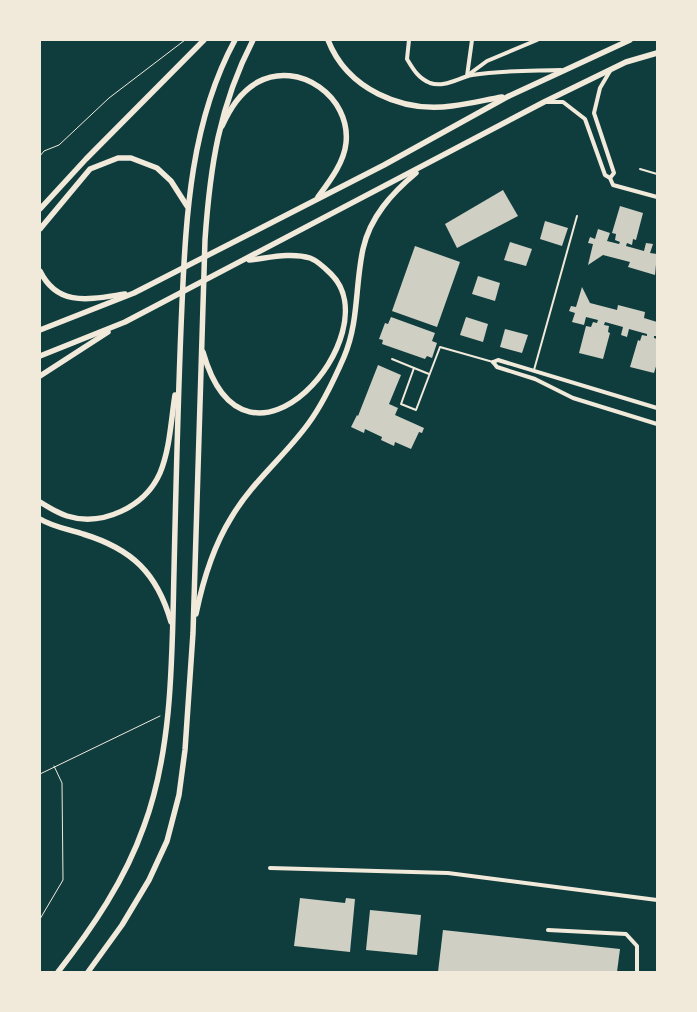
<svg xmlns="http://www.w3.org/2000/svg" width="697" height="1012" viewBox="0 0 697 1012" font-family="'Exo 2',sans-serif">
  <style>
    .building { fill: #cfcfc3 }
    .lines { fill: none; stroke-linecap: round; stroke-linejoin: round }
    .path { stroke: #f1e9da; stroke-width: 1 }
    .service { stroke: #f1e9da; stroke-width: 2 }
    .minor { stroke: #f1e9da; stroke-width: 4 }
    .primary { stroke: #f1e9da; stroke-width: 5.5 }
  </style>
  <rect width="100%" height="100%" fill="#0f3d3e"/>
  <!-- building -->
  <g class="building">
    <path d="M503,190L518,216L457,248L445,224Z"/>
    <path d="M620,206L643,213L636,240L633,239L632,245L627,243L626,246L644,251L646,243L653,244L650,253L657,254L655,275L628,267L630,262L603,255L588,265L593,244L588,243L590,237L595,239L598,229L610,233L607,241L619,244L620,242L615,240L616,234L612,233Z"/>
    <path d="M545,221L568,228L562,246L540,239Z"/>
    <path d="M510,242L532,249L526,266L504,260Z"/>
    <path d="M415,246L460,262L437,327L392,311Z"/>
    <path d="M478,276L500,283L495,301L472,294Z"/>
    <path d="M582,287L590,303L617,310L618,305L645,312L644,318L657,322V336H654V338L657,339V363L654,373L630,367L638,340L640,341L642,335L647,336V334L629,329L627,337L621,335L623,327L605,322L604,325L609,326L608,332L610,333L603,359L579,353L586,326L591,327L593,322L597,323L598,320L586,317L584,325L572,322L575,313L569,311L571,306L576,307Z"/>
    <path d="M391,317L435,333L432,341L437,343L432,358L427,356L425,359L382,344L383,340L379,339L385,323L388,324Z"/>
    <path d="M466,317L488,324L483,342L460,335Z"/>
    <path d="M505,329L528,335L522,353L500,347Z"/>
    <path d="M378,365L401,375L389,404L398,408L395,415L424,428L422,433L419,432L411,449L395,442L394,446L381,440L382,437L365,429L364,433L351,427L357,415L358,416Z"/>
    <path d="M300,898L345,903L346,898L355,899L350,952L294,946Z"/>
    <path d="M370,910L421,915L417,955L366,950Z"/>
    <path d="M443,930L620,949L617,972H438Z"/>
  </g>
  <g class="lines">
    <!-- path -->
    <g class="path">
      <path d="M40,156L44,151L59,145L109,98L185,40"/>
      <path d="M40,774L160,716"/>
      <path d="M40,919L63,880L62,783L54,766"/>
    </g>
    <!-- service -->
    <g class="service">
      <path d="M640,169L657,174"/>
      <path d="M392,359L414,368"/>
      <path d="M534,370L577,216"/>
      <path d="M429,374L414,368L401,404L416,410L440,347L493,362"/>
    </g>
    <!-- minor -->
    <g class="minor">
      <path d="M409,40L407,59C413,69 418,78 430,83C444,88 458,78 472,75C501,70 531,71 561,70"/>
      <path d="M468,75L487,61L537,40"/>
      <path d="M467,76L472,40"/>
      <path d="M547,102H563L585,119L605,175L610,178L613,185L657,197"/>
      <path d="M610,178L614,173L594,113L600,88L610,71"/>
      <path d="M493,362L497,367L535,379L573,398L657,424"/>
      <path d="M493,362L498,360L657,408"/>
      <path d="M270,868L448,873L657,900"/>
      <path d="M548,930L626,934L637,946V972"/>
    </g>
    <!-- primary -->
    <g class="primary">
      <path d="M328,40C347,89 402,113 452,106C469,104 485,100 502,97"/>
      <path d="M222,126C230,109 240,92 258,82C299,60 351,97 346,143C344,163 329,182 318,197"/>
      <path d="M40,209L86,159L204,40"/>
      <path d="M40,229L90,169L118,158H131L157,168L171,181L187,206"/>
      <path d="M40,271C58,308 91,299 125,294"/>
      <path d="M40,330L134,293L384,165L509,96L630,40"/>
      <path d="M203,352C246,503 391,333 331,274C325,268 318,261 310,258C291,252 268,258 249,260"/>
      <path d="M40,356L125,322L544,102L626,62L657,53"/>
      <path d="M40,376L108,332"/>
      <path d="M40,502C48,507 58,513 67,516C102,527 145,507 160,473C170,449 171,420 175,395"/>
      <path d="M40,519C53,527 68,529 83,534C132,549 157,573 171,622"/>
      <path d="M196,614C203,580 213,547 231,518C252,482 284,457 308,424C323,404 334,380 344,357C359,322 355,285 363,249C370,217 392,193 416,173"/>
      <path d="M58,972C93,927 125,880 144,826C173,748 172,654 174,571C176,482 178,393 182,304C186,214 191,121 235,40"/>
      <path d="M88,972L122,925L149,880L167,841L179,795L185,750L193,633L205,240C210,167 219,106 253,40"/>
    </g>
  </g>
  <!-- border -->
  <rect width="697" height="1012" fill="none" stroke="#f1e9da" stroke-width="82"/>
</svg>
